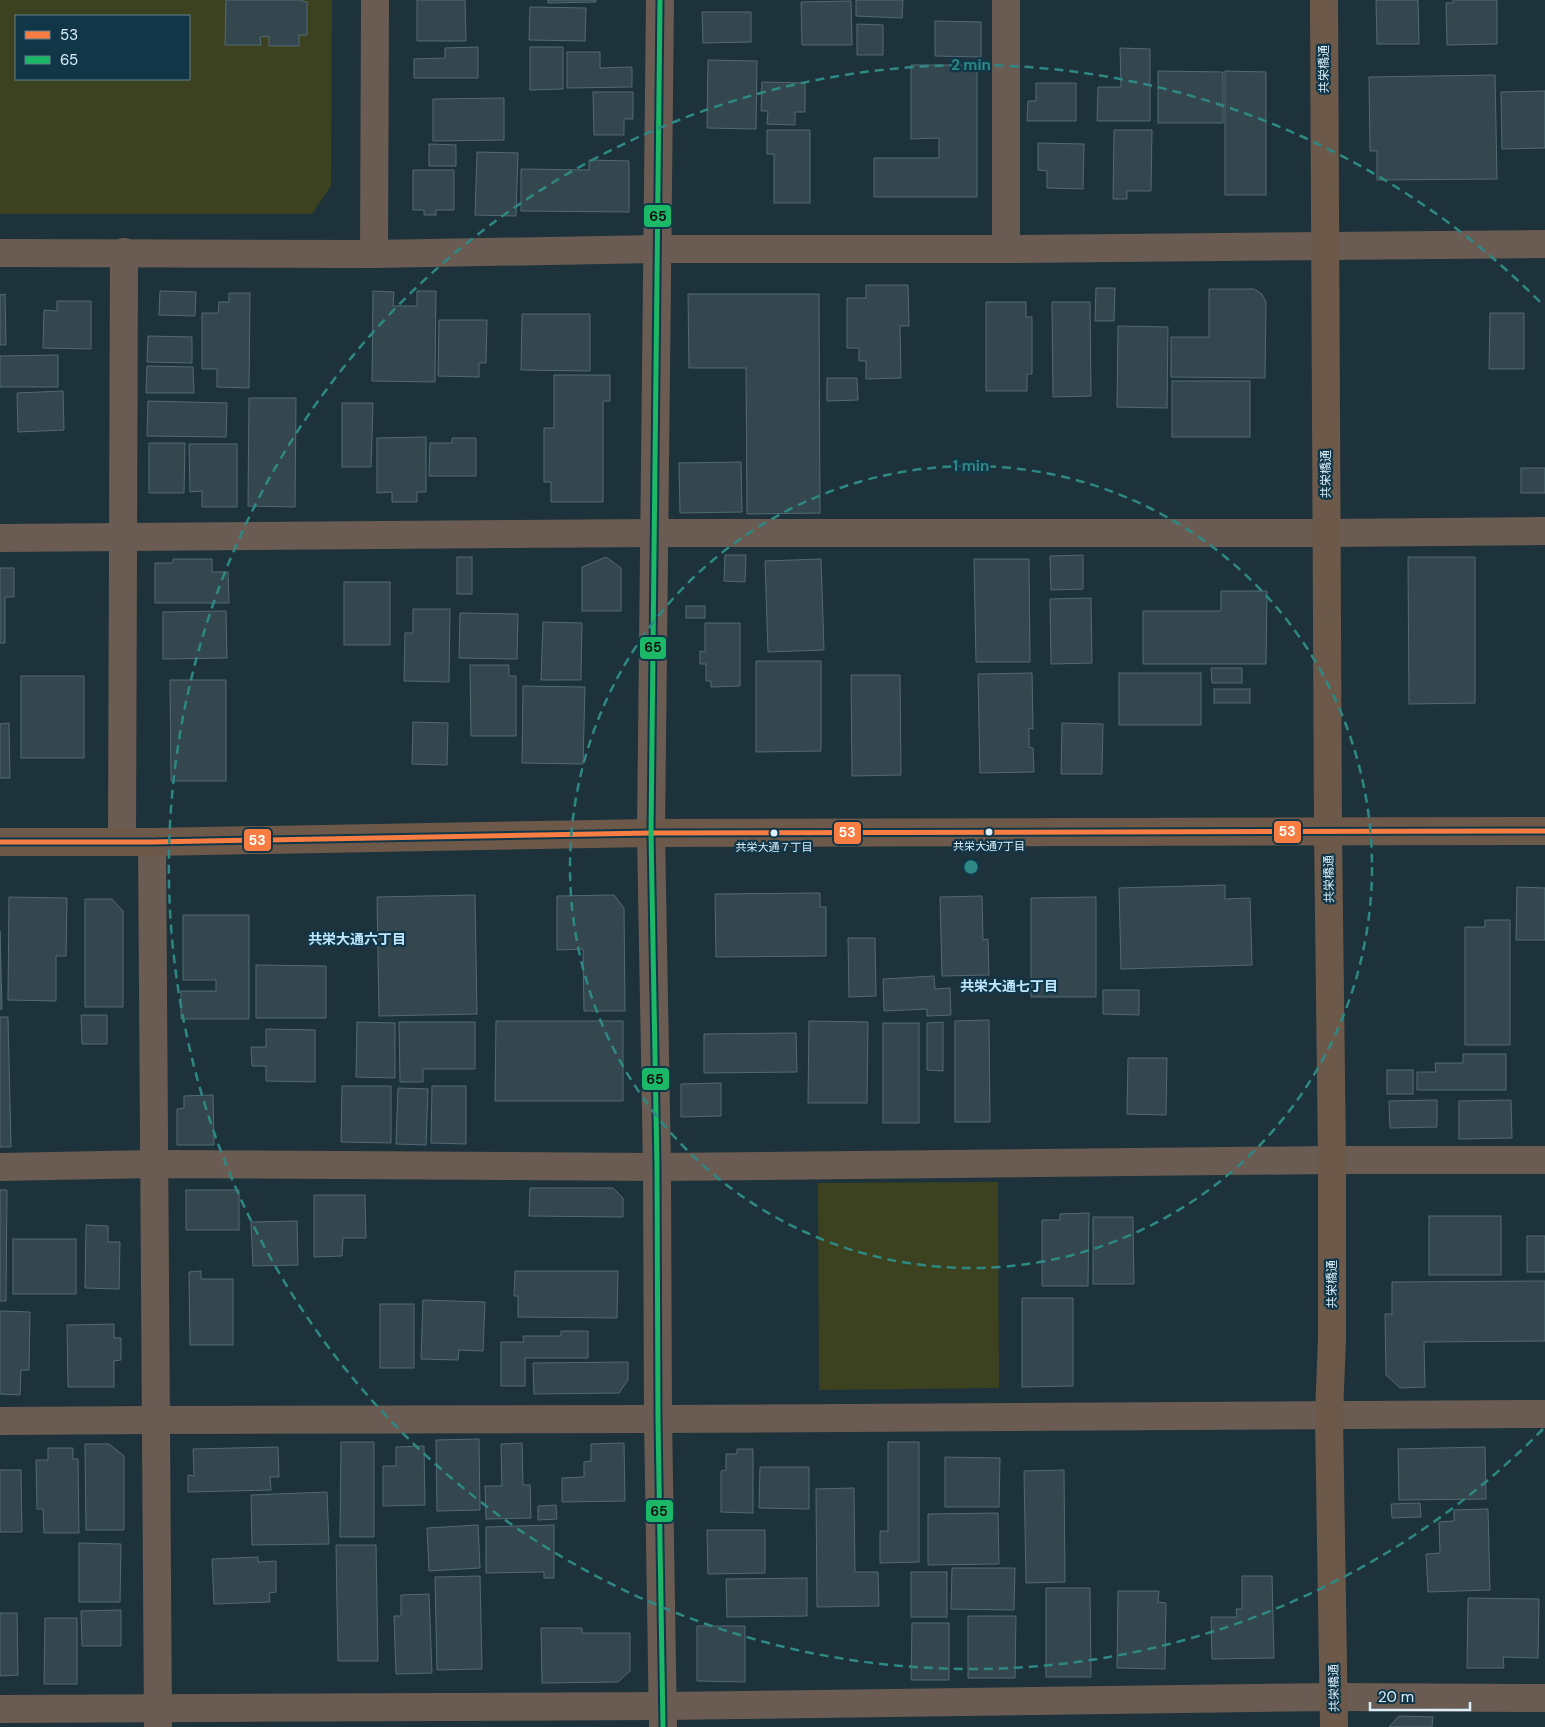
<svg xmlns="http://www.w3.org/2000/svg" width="1545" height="1727" viewBox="0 0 1545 1727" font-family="'DM Sans','Noto Sans JP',sans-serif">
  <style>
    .green { fill: #3c421f; fill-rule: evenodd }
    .building { fill: #34464e; stroke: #536a74 }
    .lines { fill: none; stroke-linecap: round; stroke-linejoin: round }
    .street { stroke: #6a5c52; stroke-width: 28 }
    .secondary { stroke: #6d594a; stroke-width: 28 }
    .bus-1-casing { stroke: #113648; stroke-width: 9 }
    .bus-2-casing { stroke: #113648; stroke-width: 9 }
    .bus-1 { stroke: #f77d43; stroke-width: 5 }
    .bus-2 { stroke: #1ab867; stroke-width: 5 }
    .ring { fill: none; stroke: #2e8883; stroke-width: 2.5; stroke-dasharray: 9 6 }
    .bus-dot { fill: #dcf0fb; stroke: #113648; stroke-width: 2 }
    .labels { text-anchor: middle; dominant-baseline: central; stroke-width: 4.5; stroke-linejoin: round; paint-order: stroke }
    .bus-label { font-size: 11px; fill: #dcf0fb; stroke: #113648 }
    .street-label { font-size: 12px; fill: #dcf0fb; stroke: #113648 }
    .neighbourhood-label { font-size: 14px; font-weight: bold; fill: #bee6fd; stroke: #113648 }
    .centre { fill: #2e8883; stroke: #113648; stroke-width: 2.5 }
    .ring-label { font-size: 15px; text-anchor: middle; font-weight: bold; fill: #2e8883; stroke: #113648; stroke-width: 4.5; stroke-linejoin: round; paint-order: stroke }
    .line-badge { stroke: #113648; stroke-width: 2 }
    .badge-label { font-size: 14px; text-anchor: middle; font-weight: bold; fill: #fff }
    .pale-badge-label { font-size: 14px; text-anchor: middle; font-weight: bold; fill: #111 }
  </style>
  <rect width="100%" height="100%" fill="#1e323b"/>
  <!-- green -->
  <g class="green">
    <path d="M0,0H332L331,186L312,214H0ZM16,16H189V79H16Z"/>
    <path d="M998,1182L999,1388L819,1390L818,1183Z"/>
  </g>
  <!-- building -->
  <g class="building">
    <path d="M226,0H302V1L307,2V35H299V46H269V36L260,37L261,45H225Z"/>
    <path d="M417,0H465L466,41H417Z"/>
    <path d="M548,0H596V2L548,3Z"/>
    <path d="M856,0H903L902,18L856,16Z"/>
    <path d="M1376,0H1418L1419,44H1377Z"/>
    <path d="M1453,0H1497V44L1447,45L1446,3H1453Z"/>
    <path d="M851,1L852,45H802L801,2Z"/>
    <path d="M530,7L586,8L585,41L529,40Z"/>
    <path d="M702,12H751V42L703,43Z"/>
    <path d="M935,21L981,22V57L935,56Z"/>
    <path d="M857,24L883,25V55H857Z"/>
    <path d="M478,47V78H414V59L445,58V48Z"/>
    <path d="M530,47H563V89L530,90Z"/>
    <path d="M1120,48L1150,49V121H1097L1098,87H1121Z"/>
    <path d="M567,52H600V68L632,67V87L567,88Z"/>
    <path d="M708,60L757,61L756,129L707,128Z"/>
    <path d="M911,65H977V197H874V158H939V138L911,139Z"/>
    <path d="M1158,71L1223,72V123H1158Z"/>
    <path d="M1225,71L1266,72V195H1225Z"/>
    <path d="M1495,75L1497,179L1377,180V151H1370L1369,77Z"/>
    <path d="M762,82L805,83V112H795V125L767,124L768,111H761Z"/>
    <path d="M1036,83H1076V121H1027L1028,101H1036Z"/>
    <path d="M1545,91V148L1502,149L1501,92Z"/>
    <path d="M593,92H633V119H624V135H594Z"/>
    <path d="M504,98V140L433,141V99Z"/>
    <path d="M767,130H810V203H774V154H767Z"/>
    <path d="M1114,130H1152L1151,191H1127V199H1113Z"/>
    <path d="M1038,143L1084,144L1083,189L1047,188V171L1038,170Z"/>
    <path d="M429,144L456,145V166H429Z"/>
    <path d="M477,152L518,153L516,216L475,215Z"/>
    <path d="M589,160L629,161V212L521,211V169L589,170Z"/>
    <path d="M413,170H454V210H436V215H424V210H413Z"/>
    <path d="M866,285H908L909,326H900L901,378L866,379V361H859V348H847V298H866Z"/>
    <path d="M1096,288H1115L1114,321H1095Z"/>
    <path d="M1209,289H1254L1262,294L1266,302L1265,378L1171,377V337H1209Z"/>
    <path d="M160,291L196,292L195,316L159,315Z"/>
    <path d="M373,291L394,292L393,306H417V291H436L435,382L372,381Z"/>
    <path d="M229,293H250L249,388L217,387V369H202V313H218L219,302H229Z"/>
    <path d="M5,294L6,345H0V295Z"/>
    <path d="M688,294H819L820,513L747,514L746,368H689Z"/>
    <path d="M57,301H91V349L43,348L44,310L57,311Z"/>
    <path d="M986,302H1026V317H1032V374H1027V391H986Z"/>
    <path d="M1052,302H1090L1091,396L1053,397Z"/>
    <path d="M1490,313H1524V369H1489Z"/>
    <path d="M522,314H590V371L521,370Z"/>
    <path d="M439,320H487L486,363H479V377L438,376Z"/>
    <path d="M1118,326L1168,327L1167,408L1117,407Z"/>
    <path d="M148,336L192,337V363L147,362Z"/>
    <path d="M58,355V387H0V356Z"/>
    <path d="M147,366L193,367L194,393H146Z"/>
    <path d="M554,375H610V401H603V502H551V482H544V428H554Z"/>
    <path d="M827,378H857L858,400L827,401Z"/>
    <rect x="1172" y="381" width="78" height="56"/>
    <path d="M63,391L64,430L18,432L17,393Z"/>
    <path d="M249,398H296L295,507L248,506Z"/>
    <path d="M148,401L227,403L226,437L147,436Z"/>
    <path d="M342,403H373L371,467H342Z"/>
    <path d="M426,437V492H417V502H392V492L377,493V438Z"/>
    <path d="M452,438H476V476H429L430,443H452Z"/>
    <path d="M149,443H185L184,493H149Z"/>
    <path d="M189,444H237V507H202V491L190,492Z"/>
    <path d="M741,462L742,512L680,513L679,463Z"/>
    <rect x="1521" y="468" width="24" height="25"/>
    <path d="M725,555H746L745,582L724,581Z"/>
    <path d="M1083,555V589L1051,590L1050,556Z"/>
    <rect x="457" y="557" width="15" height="37"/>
    <path d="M606,557L621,568V611H582V567Z"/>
    <path d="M1408,557H1475V703L1409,704Z"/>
    <path d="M173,559H212V572H228L229,603H155V563H173Z"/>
    <path d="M821,559L824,650L768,652L765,561Z"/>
    <path d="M974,559H1029L1030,662H976Z"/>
    <path d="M0,568H14V597H5V643H0Z"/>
    <rect x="344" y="582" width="46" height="63"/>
    <path d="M1221,591H1267L1266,664H1143V611H1221Z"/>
    <path d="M1091,598L1092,663L1051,664L1050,599Z"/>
    <rect x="686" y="606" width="19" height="12"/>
    <path d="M413,609H450L449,682L404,681L405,633H413Z"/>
    <path d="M226,611L227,658L163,659V612Z"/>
    <path d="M460,613L518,614L517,659L459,658Z"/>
    <path d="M543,622L582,623L581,680H541Z"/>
    <path d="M705,623H740V686L711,687V681H706V664H700V651L705,652Z"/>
    <path d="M756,661H821V751L756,752Z"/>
    <path d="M470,665H509V676H516V736H471Z"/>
    <path d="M1211,668H1242V683H1212Z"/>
    <path d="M1032,673L1033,729L1029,728V747L1033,748L1034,772L980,773L978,674Z"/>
    <rect x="1119" y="673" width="82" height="52"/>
    <path d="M851,675H900L901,775L852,776Z"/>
    <rect x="21" y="676" width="63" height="82"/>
    <path d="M170,680H226V781H171Z"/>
    <path d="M523,686L585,687L583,764L522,763Z"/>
    <rect x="1214" y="689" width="36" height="14"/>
    <path d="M413,722L448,723L447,765L412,764Z"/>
    <path d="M9,723L10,778H0V724Z"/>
    <path d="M1062,723L1103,724L1102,774H1061Z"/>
    <path d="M1225,885V899L1250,898L1252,965L1121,969L1119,888Z"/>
    <path d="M1517,887L1545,888V940H1516Z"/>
    <path d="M820,893V907H826V956L716,957L715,894Z"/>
    <path d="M475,895L477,1014L379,1016L377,897Z"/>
    <path d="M614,895L624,908L625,1011H584L583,949L557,950V896Z"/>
    <path d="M982,896L983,940L988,939L989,975L942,976L940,897Z"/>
    <path d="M9,897L67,898L66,956H56V1001L8,1000Z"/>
    <path d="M1096,897V997H1031V898Z"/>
    <path d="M85,899H112L123,911V1007H85Z"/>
    <path d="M183,915H249V1019H181V991H216V980H183Z"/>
    <path d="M1485,920H1510V1045H1465V927H1485Z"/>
    <path d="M0,931L2,1009H0Z"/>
    <path d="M848,938H875L876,996L849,997Z"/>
    <path d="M256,965L326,966V1018H256Z"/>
    <path d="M934,976L935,989L950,988L951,1015L927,1016V1009L884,1011L883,979Z"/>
    <path d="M1103,990H1139V1015L1103,1014Z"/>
    <path d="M81,1015H107V1044H82Z"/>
    <path d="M0,1017H8L11,1147H0Z"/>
    <path d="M989,1020L990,1122H955V1021Z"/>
    <path d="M496,1021H623V1101H495Z"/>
    <path d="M809,1021L868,1022L867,1103H808Z"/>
    <path d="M357,1022L395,1023V1078L356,1077Z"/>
    <path d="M399,1022H475V1069H423V1082H400Z"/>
    <path d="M943,1022V1071L927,1070V1023Z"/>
    <rect x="883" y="1023" width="36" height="100"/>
    <path d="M266,1029L315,1030V1082L266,1081V1066H252L251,1047H266Z"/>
    <path d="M796,1033L797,1072L704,1073V1034Z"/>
    <path d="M1463,1054H1506V1090H1417V1072H1436L1435,1063H1463Z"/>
    <path d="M1128,1058H1167L1166,1115L1127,1114Z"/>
    <rect x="1387" y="1070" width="26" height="24"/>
    <path d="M721,1083V1116L681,1117V1084Z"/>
    <path d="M342,1086H391V1143L341,1142Z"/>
    <path d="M432,1086H466V1144L431,1143Z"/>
    <path d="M398,1088L428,1089L426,1145L396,1144Z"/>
    <path d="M213,1095L214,1145H177V1109L184,1108V1096Z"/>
    <path d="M1437,1100V1127L1390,1128L1389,1101Z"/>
    <path d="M1511,1100L1512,1138L1459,1139V1101Z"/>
    <path d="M530,1188H613L623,1198V1217L529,1216Z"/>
    <path d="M0,1190H7L6,1301H0Z"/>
    <rect x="186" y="1190" width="53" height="40"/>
    <path d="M314,1195H365L366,1238H343L342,1256L314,1257Z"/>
    <path d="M1089,1213L1088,1286H1042V1220H1060V1214Z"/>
    <rect x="1429" y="1216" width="72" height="59"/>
    <path d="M1093,1217H1133L1134,1284H1093Z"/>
    <path d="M297,1221L298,1265L253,1266L251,1222Z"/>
    <path d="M86,1225L108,1226V1242H120L119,1289L85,1288Z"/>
    <rect x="1527" y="1236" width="18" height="36"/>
    <rect x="13" y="1239" width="63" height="55"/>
    <path d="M201,1271V1279H233V1345H190L189,1272Z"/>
    <path d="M515,1271H618L617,1318L518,1317V1296H514Z"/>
    <path d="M1545,1281V1341L1424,1342L1425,1387L1400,1388L1386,1375L1385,1314H1392V1282Z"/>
    <path d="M1022,1298H1073V1386L1022,1387Z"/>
    <path d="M423,1300L485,1302L483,1351L459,1350L458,1360L421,1359Z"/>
    <rect x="380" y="1304" width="34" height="64"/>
    <path d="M0,1311L30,1312L29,1370H21L20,1395L0,1394Z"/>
    <path d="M114,1324V1338H121V1360L114,1361V1387H68L67,1325Z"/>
    <path d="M561,1331H588V1358H525V1386H501V1342H524L523,1336H561Z"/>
    <path d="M628,1362V1380L619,1393L534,1394L533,1363Z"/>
    <path d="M479,1439L480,1510L437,1511L436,1440Z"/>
    <path d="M341,1442H374V1537H340Z"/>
    <path d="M888,1442H919V1562L880,1563V1531H888Z"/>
    <path d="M522,1443L523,1485H530L531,1518L486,1519L485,1486H502L501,1444Z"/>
    <path d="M624,1443L625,1501L562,1502V1478L584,1477V1462L591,1461V1444Z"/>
    <path d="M85,1444H109L124,1456V1530H86Z"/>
    <path d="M424,1446L425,1505L383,1506V1466H396V1447Z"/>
    <path d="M278,1447L279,1477H270L271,1490L188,1492V1475L194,1476L193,1449Z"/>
    <path d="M1485,1447L1486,1499L1399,1500L1398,1449Z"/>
    <path d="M48,1448H73V1459H78L79,1533H44L43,1509H37L36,1460H48Z"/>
    <path d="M737,1449H753V1513L721,1512V1471L726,1470V1454H737Z"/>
    <path d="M945,1457L1000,1458L999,1507H945Z"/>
    <path d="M760,1467H809V1509L759,1508Z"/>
    <path d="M0,1470H21L22,1532H0Z"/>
    <path d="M1064,1470L1065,1582L1026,1583L1024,1471Z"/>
    <path d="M854,1488L855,1572H878L879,1606L817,1607L816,1489Z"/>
    <path d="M327,1492L329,1544L252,1545L251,1495Z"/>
    <path d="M1420,1503L1421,1517L1392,1518L1391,1504Z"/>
    <path d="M556,1505L557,1519L538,1520V1506Z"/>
    <path d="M1488,1509L1490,1590L1428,1592L1426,1554L1440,1553L1439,1522L1454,1521V1510Z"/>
    <path d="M998,1513L999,1564L928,1565V1514Z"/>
    <path d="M478,1525L480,1568L429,1571L427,1528Z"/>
    <path d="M554,1525V1578H544V1572L486,1573V1527Z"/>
    <path d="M707,1530H765V1573L708,1574Z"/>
    <path d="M79,1543L121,1544L120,1602H79Z"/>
    <path d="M336,1545H376L378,1661H338Z"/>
    <path d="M258,1557V1562L276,1561V1592L269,1593L270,1602L214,1604L212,1559Z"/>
    <path d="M952,1568H1015L1014,1610L951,1609Z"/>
    <rect x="911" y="1572" width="36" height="45"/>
    <path d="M480,1576L482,1669L437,1670L435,1577Z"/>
    <path d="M1242,1576H1272L1274,1658L1212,1659L1211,1617H1237L1236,1609H1242Z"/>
    <path d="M807,1578V1616L727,1617L726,1579Z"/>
    <path d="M1046,1588H1090L1091,1677H1046Z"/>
    <path d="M1118,1591H1159L1158,1602L1166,1603L1165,1669L1117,1668Z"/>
    <path d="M429,1594L432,1673L396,1674L394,1616H401V1595Z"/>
    <path d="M1468,1598L1539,1599L1538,1658L1503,1657L1504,1668H1467Z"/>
    <path d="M121,1610V1646H82L81,1611Z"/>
    <path d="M0,1613H17L18,1675L0,1676Z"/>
    <path d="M968,1616H1016L1015,1678H968Z"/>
    <path d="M45,1618H77V1684H44Z"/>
    <path d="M912,1623H949V1680H911Z"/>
    <path d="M697,1626H745V1682L697,1681Z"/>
    <path d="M541,1628H582V1633H630V1671L618,1682L542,1683Z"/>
    <path d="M1399,1716L1433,1717L1432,1727H1389Z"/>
  </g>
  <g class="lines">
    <!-- street -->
    <g class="street">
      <path d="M660,0L651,833L657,1167L658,1419L663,1727"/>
      <path d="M1006,249V0"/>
      <path d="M0,253L374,254L657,249H1006L1545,244"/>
      <path d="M374,254L375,0"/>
      <path d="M0,538L653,533H1327L1545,531"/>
      <path d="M122,841L124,252"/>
      <path d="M152,842L158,1726"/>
      <path d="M0,1167L155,1164L657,1167L1332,1160H1545"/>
      <path d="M0,1421L155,1420L658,1419L1545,1414"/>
      <path d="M0,1709L663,1706L1334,1697L1545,1698"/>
    </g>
    <!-- secondary -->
    <g class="secondary">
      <path d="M1324,0L1328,832L1332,1160V1338L1329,1415L1334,1727"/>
      <path d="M0,842H152L651,833L1545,831"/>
    </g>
    <!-- bus-1 casing -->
    <g class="bus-1-casing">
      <path id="bus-1" d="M0,842H152L651,833L1545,831"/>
    </g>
    <!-- bus-2 casing -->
    <g class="bus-2-casing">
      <path id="bus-2" d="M660,0L651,833L657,1167L658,1419L663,1727"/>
    </g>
    <!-- bus-1 -->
    <use href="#bus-1" class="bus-1"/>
    <!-- bus-2 -->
    <use href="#bus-2" class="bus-2"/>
  </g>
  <!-- distance rings -->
  <g class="ring">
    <circle cx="971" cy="867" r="401"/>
    <path d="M1543 1429A802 802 0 1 1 1543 305"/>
  </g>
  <!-- markers -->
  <g class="bus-dot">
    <circle cx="989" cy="832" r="4.5"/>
    <circle cx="774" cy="833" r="4.5"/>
  </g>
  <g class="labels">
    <!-- bus labels -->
    <g class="bus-label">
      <text x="989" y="846">共栄大通7丁目</text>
      <text x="774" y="847">共栄大通７丁目</text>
    </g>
    <!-- street labels -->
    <g class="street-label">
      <text transform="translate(1324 69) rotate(-90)">共栄橋通</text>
      <text transform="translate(1326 474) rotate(-90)">共栄橋通</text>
      <text transform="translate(1329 879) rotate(-91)">共栄橋通</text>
      <text transform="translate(1332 1284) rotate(-90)">共栄橋通</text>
      <text transform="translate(1334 1688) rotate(-91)">共栄橋通</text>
    </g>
    <!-- neighbourhood labels -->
    <g class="neighbourhood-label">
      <text x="357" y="939">共栄大通六丁目</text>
      <text x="1009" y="986">共栄大通七丁目</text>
    </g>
  </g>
  <circle cx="971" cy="867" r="8" class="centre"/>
  <g class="ring-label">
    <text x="971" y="70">2 min</text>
    <text x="971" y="471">1 min</text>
  </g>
  <g class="line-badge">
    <rect x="643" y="204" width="29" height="24" rx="5" fill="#1ab867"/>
    <rect x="639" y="636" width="28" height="24" rx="5" fill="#1ab867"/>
    <rect x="1273" y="820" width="29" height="24" rx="5" fill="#f77d43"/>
    <rect x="833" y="821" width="29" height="24" rx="5" fill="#f77d43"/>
    <rect x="243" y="828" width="29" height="24" rx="5" fill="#f77d43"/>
    <rect x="641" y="1067" width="29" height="24" rx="5" fill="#1ab867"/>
    <rect x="645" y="1499" width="29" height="24" rx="5" fill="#1ab867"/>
  </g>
  <g class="badge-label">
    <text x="1287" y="836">53</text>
    <text x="847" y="837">53</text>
    <text x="257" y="845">53</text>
  </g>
  <g class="pale-badge-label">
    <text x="658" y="221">65</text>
    <text x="653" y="652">65</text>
    <text x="655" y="1084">65</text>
    <text x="659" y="1516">65</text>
  </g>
  <!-- legend -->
  <rect x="15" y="15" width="175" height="65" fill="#113648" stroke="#628090"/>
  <rect x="25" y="31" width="25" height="8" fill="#f77d43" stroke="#628090"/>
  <text x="60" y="40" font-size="15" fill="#dcf0fb">53</text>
  <rect x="25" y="56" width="25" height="8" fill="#1ab867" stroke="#628090"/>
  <text x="60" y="65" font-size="15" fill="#dcf0fb">65</text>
  <!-- scale -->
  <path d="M1370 1702v8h100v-8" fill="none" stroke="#dcf0fb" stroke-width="2.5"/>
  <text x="1378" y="1702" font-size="15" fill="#dcf0fb" stroke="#113648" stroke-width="4" paint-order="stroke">20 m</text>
</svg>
